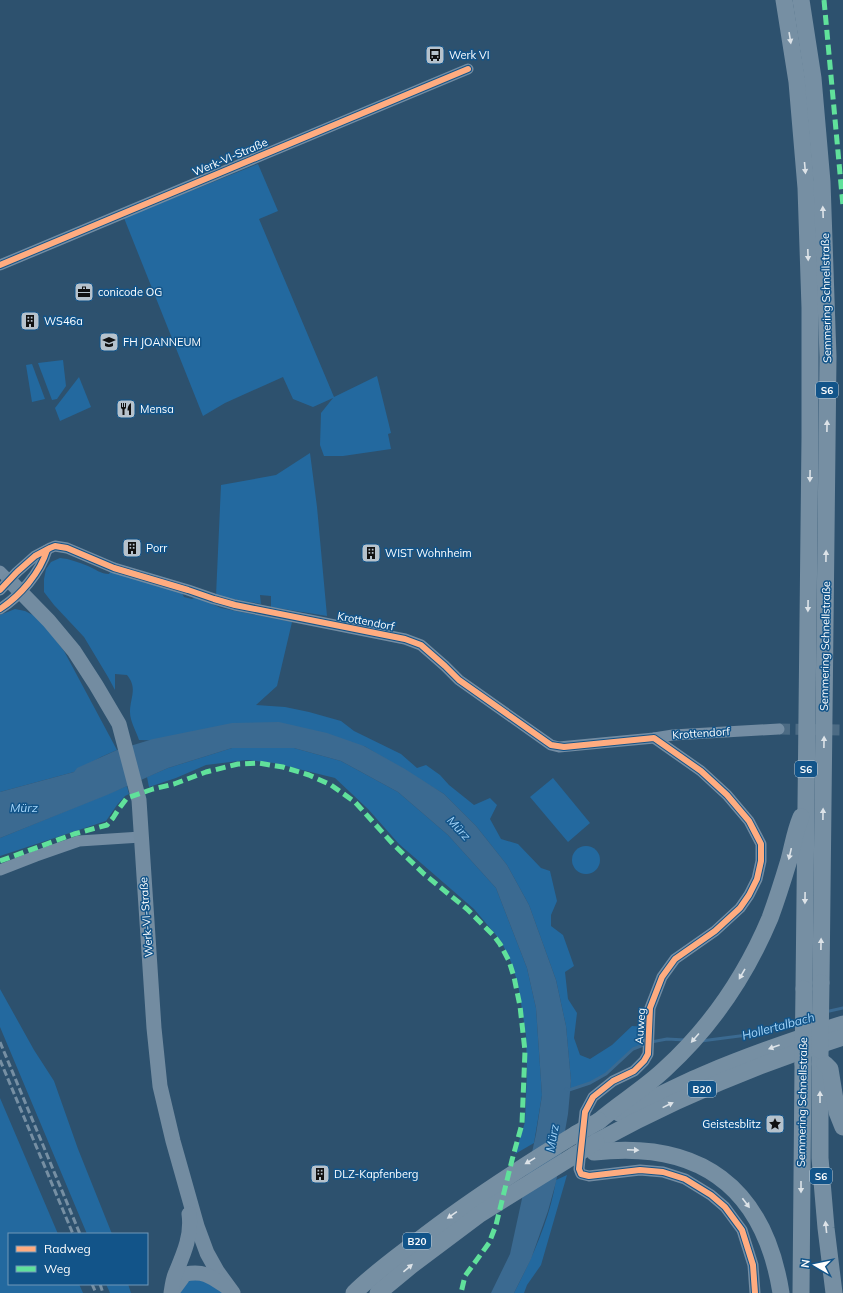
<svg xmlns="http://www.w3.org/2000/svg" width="843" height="1293" viewBox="0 0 843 1293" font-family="Mulish,sans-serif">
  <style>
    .green { fill: #23699f }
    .water { fill: #3b6a91 }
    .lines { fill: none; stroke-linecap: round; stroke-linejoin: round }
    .stream { stroke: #3b6a91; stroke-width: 3 }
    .minor-tunnel { stroke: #4c6b84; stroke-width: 11; stroke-dasharray: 11 5.5; stroke-linecap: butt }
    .minor { stroke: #748da3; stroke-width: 11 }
    .major { stroke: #738ca1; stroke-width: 15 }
    .highway { stroke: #768fa3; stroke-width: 17 }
    .rail { stroke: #768fa3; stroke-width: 3; stroke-dasharray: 7 3; stroke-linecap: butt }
    .highway-bridge { stroke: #768fa3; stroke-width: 17 }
    .quiet { stroke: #60e19b; stroke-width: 5; stroke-dasharray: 10 5; stroke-linecap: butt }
    .cycleway-casing { stroke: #125489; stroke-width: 8 }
    .cycleway { stroke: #ffac80; stroke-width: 6 }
    .oneway { fill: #dde3e8 }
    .labels { text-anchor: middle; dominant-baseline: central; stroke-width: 3; stroke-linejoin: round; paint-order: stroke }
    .shield { fill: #125489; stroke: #b8ccdc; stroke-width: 1 }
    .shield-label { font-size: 10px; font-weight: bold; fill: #fff }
    .poi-label { font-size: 11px; fill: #fff; stroke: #125489; text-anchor: start }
    .street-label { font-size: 11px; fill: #fff; stroke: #125489 }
    .water-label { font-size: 12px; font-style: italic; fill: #a3d4f8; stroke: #125489 }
  </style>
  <rect width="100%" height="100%" fill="#2d516e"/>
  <!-- green -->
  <g class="green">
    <path d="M258,164L278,211L259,219L334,397L377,376L391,433L388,434L391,449L343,456H324L320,445L321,413L333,398L313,407L293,399L283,377L225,403L203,416L124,218Z"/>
    <path d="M63,360L66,386L57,399L52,400L38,363Z"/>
    <path d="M32,364L45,399L32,402L26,365Z"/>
    <path d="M79,377L91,407L60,421L55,408Z"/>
    <path d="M310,453L317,507L327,616L271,607V596L260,595L261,604L216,596L221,485L276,475Z"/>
    <path d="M60,558C70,559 78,562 88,566C95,569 101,574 109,574L111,570L181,591L184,597L192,599L196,597L221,608L292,622L277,686L256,705L285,707L309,712L341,721L354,731L401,754L417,768L426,765L440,775L449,785L474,805L490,798L497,805L490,819L501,839L518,844L541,868L550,871L557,901L551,915V926L563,935L574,966L565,972L568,999L577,1013L574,1038L580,1055L590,1059L612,1045L632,1026L649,1027L648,1043L633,1049L606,1074L590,1083L570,1089L571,1081L566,1026L556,980L529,905L507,865L476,826L444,794L364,746L139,740C136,731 130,721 130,712C130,698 138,688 127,675L115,674V690L108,677L84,637L54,605L44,592V579L46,569L51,562Z"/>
    <path d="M15,609L25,611L39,618L64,651L117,750L101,757L74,772L0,792V615Z"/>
    <path d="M232,748H294L341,761L398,792L448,835L496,888L527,968L536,1008L542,1095L534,1143L515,1154L525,1122L527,1071L526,1035L518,984L511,962L501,941L474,909L399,844L368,809L335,778L274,763L247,760L206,765L176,778L149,787L147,777L168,768Z"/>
    <path d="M553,778L590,823L568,842L530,797Z"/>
    <path d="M127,786L129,794L125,796L117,805L106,821L0,856V838Z"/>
    <circle cx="586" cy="860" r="14"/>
    <path d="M0,989L34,1050L54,1081L78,1149L112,1234H87L0,1027Z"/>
    <path d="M0,1098L58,1234H9V1284H79L83,1293H0Z"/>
    <path d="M567,1175L541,1265L527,1285L524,1293H514C532,1258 550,1219 556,1180Z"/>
    <path d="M196,1277L211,1282L224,1293H178L187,1281Z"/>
    <path d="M106,1284H128L131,1293H110Z"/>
  </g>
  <!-- water -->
  <path class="water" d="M279,722L327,733L364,746L405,769L444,794L476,826L507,865L529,905L556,980L566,1026L571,1081L568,1114L556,1182L548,1211L531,1259L514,1293H491L510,1254L536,1134L542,1095L536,1008L527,968L496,888L448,835L398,792L341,761L294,748H232L168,768L107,795L0,838V792L74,772L77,768L117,750L153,739L232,723Z"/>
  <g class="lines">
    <!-- stream -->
    <g class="stream">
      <path d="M825,1012L843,1008"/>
      <path d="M701,1041L755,1034L799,1020"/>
      <path d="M651,1042L667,1039L685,1040"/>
      <path d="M566,1089L569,1090L590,1083L606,1074L633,1049L646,1044"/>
    </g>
    <!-- minor-tunnel -->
    <path class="minor-tunnel" d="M779,729L843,730"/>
    <!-- minor -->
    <g class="minor">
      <path d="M0,265L468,69"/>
      <path d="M0,571L9,580"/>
      <path d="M0,590L17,572L35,556L50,548L55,546L67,548L114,568L188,590L214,599L235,605L405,639L421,645L445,666L459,680L551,745L559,747L654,738L673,735L779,729"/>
      <path d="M0,609C20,596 40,573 47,550"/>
      <path d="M654,738L701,771L727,795L749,821L761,844V861L757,879L749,895L740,908L715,931L675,959L662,977L650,1008L648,1054L644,1061L634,1071L613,1081L593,1097L585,1112L579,1169L581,1174L589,1176L640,1170L663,1172L685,1179L711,1195L725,1207L742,1230L753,1265L755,1293"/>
      <path d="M0,870L36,856L79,841L141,837"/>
    </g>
    <!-- major -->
    <g class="major">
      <path d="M9,580L49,621L74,651L96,685L119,724L139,800L154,1028L160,1086L173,1141L197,1226L207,1253L217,1271L233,1293"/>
      <path d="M174,1289L185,1274C204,1271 209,1275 225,1286"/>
      <path d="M171,1293C172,1286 173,1278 176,1272C184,1253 192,1235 189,1214"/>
    </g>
    <!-- highway -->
    <g class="highway">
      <path d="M784,0L797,82L806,188L810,308V437L804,989"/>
      <path d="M801,0L813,78L822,182L828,357L821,983"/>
      <path d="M820,1050V1158L826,1228L834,1293"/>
      <path d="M825,1064L830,1069L837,1112L843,1127"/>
      <path d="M619,1113C648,1102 676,1086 705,1074C750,1055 796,1039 843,1024"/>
      <path d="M599,1121C620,1103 645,1088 665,1069C711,1027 746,975 770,918C777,899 783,880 789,860C793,845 795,831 801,817"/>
      <path d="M596,1142C675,1099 757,1064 843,1037"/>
      <path d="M594,1152C700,1140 764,1187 781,1293"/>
      <path d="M354,1293C372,1275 394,1259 415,1243C466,1203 520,1168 576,1134"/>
      <path d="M378,1293L412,1265L480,1214L575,1155"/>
      <path d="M801,1293L803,1064"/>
    </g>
    <!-- rail -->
    <g class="rail">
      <path d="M0,1042L80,1234"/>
      <path d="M0,1060L73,1234"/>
      <path d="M92,1284L96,1293"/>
      <path d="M100,1284L103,1293"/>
    </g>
    <!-- highway-bridge -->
    <g class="highway-bridge">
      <path d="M820,1050L821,983"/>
      <path d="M803,1064L804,989"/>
      <path d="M576,1134L599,1121"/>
      <path d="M575,1155L596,1142"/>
    </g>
    <!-- quiet -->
    <g class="quiet">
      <path d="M824,0L843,206"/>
      <path d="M0,861L74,834L107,825L113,818L118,810L127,798L153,789L174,784L206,772L238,764L258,763L283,767L309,775L331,785L355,802L393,844L424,874L467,909L494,936L500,944L509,961L514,977L520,1006L525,1051L522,1124L512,1160L496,1225L489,1243L465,1276L461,1293"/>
    </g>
    <!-- cycleway casing -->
    <g class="cycleway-casing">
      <g id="cycleway">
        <path d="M0,265L468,69"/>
        <path d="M0,590L17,572L35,556L50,548L55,546L67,548L114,568L188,590L214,599L235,605L405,639L421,645L445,666L459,680L551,745L564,747L654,738L701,771L727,795L749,821L761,844V861L757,879L749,895L740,908L715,931L675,959L662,977L650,1008L648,1054L644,1061L634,1071L613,1081L593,1097L585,1112L579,1169L581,1174L589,1176L640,1170L663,1172L685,1179L711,1195L725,1207L742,1230L753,1265L755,1293"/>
        <path d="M0,609C20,596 40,573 47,550"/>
      </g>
    </g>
    <!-- cycleway -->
    <use href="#cycleway" class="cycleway"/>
  </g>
  <!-- one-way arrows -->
  <defs><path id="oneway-solid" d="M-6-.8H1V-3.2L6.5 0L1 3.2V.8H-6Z"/></defs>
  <g class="oneway">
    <use href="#oneway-solid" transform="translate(790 38) rotate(81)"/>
    <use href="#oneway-solid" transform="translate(805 168) rotate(85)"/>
    <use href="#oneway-solid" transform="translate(823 212) rotate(-92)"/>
    <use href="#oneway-solid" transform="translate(808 255) rotate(88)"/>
    <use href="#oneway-solid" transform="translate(827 426) rotate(-89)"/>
    <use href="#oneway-solid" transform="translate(810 476) rotate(91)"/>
    <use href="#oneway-solid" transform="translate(826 556) rotate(-89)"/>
    <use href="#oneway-solid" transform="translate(808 606) rotate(91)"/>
    <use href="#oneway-solid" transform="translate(824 742) rotate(-89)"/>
    <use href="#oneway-solid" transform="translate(823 814) rotate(-89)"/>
    <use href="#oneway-solid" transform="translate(790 854) rotate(103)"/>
    <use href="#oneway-solid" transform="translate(805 898) rotate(91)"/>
    <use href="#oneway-solid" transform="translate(821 944) rotate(-89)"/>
    <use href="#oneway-solid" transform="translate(742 974) rotate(120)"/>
    <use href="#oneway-solid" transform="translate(695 1038) rotate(131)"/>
    <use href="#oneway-solid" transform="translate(774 1047) rotate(160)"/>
    <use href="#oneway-solid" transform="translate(820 1097) rotate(-90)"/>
    <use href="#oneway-solid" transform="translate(668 1105) rotate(-26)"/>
    <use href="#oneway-solid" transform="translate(633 1150) rotate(2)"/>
    <use href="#oneway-solid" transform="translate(530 1161) rotate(149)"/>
    <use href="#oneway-solid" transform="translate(801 1187) rotate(90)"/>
    <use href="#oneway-solid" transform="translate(746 1203) rotate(53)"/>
    <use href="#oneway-solid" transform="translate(452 1215) rotate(145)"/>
    <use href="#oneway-solid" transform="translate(826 1227) rotate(-96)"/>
    <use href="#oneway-solid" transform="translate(408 1268) rotate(-40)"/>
  </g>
  <!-- icons -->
  <defs>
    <g id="bus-square" transform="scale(1)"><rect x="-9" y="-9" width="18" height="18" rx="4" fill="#b6c2cc" stroke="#125489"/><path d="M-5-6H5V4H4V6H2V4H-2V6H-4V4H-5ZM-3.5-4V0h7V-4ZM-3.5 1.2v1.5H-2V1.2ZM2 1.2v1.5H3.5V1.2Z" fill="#111"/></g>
    <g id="office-square" transform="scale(1)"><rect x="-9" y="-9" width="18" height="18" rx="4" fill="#b6c2cc" stroke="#125489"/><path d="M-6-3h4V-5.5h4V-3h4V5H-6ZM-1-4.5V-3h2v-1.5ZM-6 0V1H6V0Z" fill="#111"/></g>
    <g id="building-square" transform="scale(1)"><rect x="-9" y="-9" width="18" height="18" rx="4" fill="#b6c2cc" stroke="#125489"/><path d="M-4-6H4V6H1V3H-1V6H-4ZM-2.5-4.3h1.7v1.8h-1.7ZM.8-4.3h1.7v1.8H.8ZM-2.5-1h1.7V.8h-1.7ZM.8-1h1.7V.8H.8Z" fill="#111"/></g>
    <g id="university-square" transform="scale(1)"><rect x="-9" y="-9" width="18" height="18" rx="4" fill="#b6c2cc" stroke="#125489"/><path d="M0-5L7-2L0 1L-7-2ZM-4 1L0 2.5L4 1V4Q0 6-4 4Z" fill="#111"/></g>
    <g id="restaurant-square" transform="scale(1)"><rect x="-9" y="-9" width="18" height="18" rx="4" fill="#b6c2cc" stroke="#125489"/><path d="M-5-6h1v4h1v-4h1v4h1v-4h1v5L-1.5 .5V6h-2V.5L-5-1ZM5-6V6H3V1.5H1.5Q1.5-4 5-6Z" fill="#111"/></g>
    <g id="sight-square" transform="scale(1)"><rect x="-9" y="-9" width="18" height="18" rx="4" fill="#b6c2cc" stroke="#125489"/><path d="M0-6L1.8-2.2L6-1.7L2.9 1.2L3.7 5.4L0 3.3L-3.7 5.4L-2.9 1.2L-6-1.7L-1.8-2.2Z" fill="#111"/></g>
  </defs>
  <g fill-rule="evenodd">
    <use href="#bus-square" x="435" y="55"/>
    <use href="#office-square" x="84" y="292"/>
    <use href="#building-square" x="30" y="321"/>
    <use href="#university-square" x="109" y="342"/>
    <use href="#restaurant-square" x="126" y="409"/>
    <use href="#building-square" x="132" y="548"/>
    <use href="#building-square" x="371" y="553"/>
    <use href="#sight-square" x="775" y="1124"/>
    <use href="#building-square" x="320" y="1174"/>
  </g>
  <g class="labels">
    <!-- shield labels -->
    <g class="shield">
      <rect x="816" y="382" width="22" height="16" rx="3"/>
      <rect x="795" y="761" width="22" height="16" rx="3"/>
      <rect x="688" y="1081" width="28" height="16" rx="3"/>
      <rect x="810" y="1168" width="22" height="16" rx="3"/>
      <rect x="403" y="1233" width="28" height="16" rx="3"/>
    </g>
    <g class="shield-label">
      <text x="827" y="390">S6</text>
      <text x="806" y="769">S6</text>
      <text x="702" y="1089">B20</text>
      <text x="821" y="1176">S6</text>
      <text x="417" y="1241">B20</text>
    </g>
    <!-- poi labels -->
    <g class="poi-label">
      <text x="449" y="55">Werk VI</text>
      <text x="98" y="292">conicode OG</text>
      <text x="44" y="321">WS46a</text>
      <text x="123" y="342">FH JOANNEUM</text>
      <text x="140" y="409">Mensa</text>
      <text x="146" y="548">Porr</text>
      <text x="385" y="553">WIST Wohnheim</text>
      <text x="761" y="1124" text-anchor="end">Geistesblitz</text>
      <text x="334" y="1174">DLZ-Kapfenberg</text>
    </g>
    <!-- street labels -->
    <g class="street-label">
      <text transform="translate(230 157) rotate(-23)">Werk-VI-Straße</text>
      <text transform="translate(826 298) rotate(-91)">Semmering Schnellstraße</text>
      <text transform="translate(366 621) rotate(11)">Krottendorf</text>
      <text transform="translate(825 646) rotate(-89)">Semmering Schnellstraße</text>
      <text transform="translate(701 733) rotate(-4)">Krottendorf</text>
      <text transform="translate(146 917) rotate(-94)">Werk-VI-Straße</text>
      <text transform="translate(640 1026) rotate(-86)">Auweg</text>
      <text transform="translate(802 1102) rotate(-89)">Semmering Schnellstraße</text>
    </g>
    <!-- water labels -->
    <g class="water-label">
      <text x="24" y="807">Mürz</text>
      <text transform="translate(459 828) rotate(47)">Mürz</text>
      <text transform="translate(778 1026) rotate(-15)">Hollertalbach</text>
      <text transform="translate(552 1138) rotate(-80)">Mürz</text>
    </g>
  </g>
  <!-- legend -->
  <rect x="8" y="1233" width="140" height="52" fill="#125489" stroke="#7198b8"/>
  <rect x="16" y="1246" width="20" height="6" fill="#ffac80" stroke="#7198b8"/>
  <text x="44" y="1253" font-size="12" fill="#ffffff">Radweg</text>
  <rect x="16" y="1266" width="20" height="6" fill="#60e19b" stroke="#7198b8"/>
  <text x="44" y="1273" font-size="12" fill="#ffffff">Weg</text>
  <!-- north arrow -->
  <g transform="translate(815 1265) rotate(279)" stroke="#125489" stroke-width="3" paint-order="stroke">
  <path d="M0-3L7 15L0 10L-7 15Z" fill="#ffffff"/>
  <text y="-6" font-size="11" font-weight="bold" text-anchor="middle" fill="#ffffff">N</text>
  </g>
</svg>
